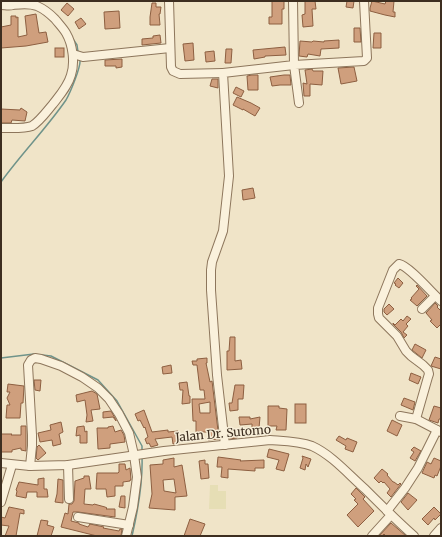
<svg xmlns="http://www.w3.org/2000/svg" width="442" height="537" viewBox="0 0 442 537" font-family="Merriweather,serif">
  <style>
    .farmland { fill: #e6deb5 }
    .lines { fill: none; stroke-linecap: round; stroke-linejoin: round }
    .stream { stroke: #6f938a; stroke-width: 1.5 }
    .building { fill: #cf9f7d; stroke: #8d5f41; fill-rule: evenodd }
    .minor-casing { stroke: #8d765c; stroke-width: 10 }
    .minor { stroke: #faf1dc; stroke-width: 8 }
    .labels { text-anchor: middle; dominant-baseline: central; stroke-width: 3; stroke-linejoin: round; paint-order: stroke }
    .street-label { font-size: 12px; fill: #3d2e20; stroke: #f7eed8 }
  </style>
  <rect width="100%" height="100%" fill="#f0e4c8"/>
  <!-- farmland -->
  <path class="farmland" d="M210,485H218V491H226V509H209Z"/>
  <g class="lines">
    <!-- stream -->
    <g class="stream">
      <path d="M73,39L77,45L78,52"/>
      <path d="M1,182C21,154 46,129 66,100C70,93 81,67 80,60"/>
      <path d="M42,355L51,356L98,380L117,401L142,446V451"/>
      <path d="M1,358L34,354"/>
      <path d="M132,536C138,510 143,483 142,457"/>
    </g>
  </g>
  <!-- building -->
  <g class="building">
    <path d="M272,1H284V9H282V24H269V17H272Z"/>
    <path d="M305,1H315L316,9H312L313,26L303,27L302,15L305,14Z"/>
    <path d="M347,1H354L353,8L346,7Z"/>
    <path d="M372,1L385,4L386,1H394L393,12H395V17L385,15L370,11V8Z"/>
    <path d="M67,3L74,9L68,16L61,10Z"/>
    <path d="M152,3H156V7H161L160,14H159L160,25H150V17Z"/>
    <path d="M119,11L120,28L105,29L104,12Z"/>
    <path d="M36,14L39,33L46,32L48,42L26,46L1,48V27L11,25V16H16V18L18,17V37L27,35L25,16Z"/>
    <path d="M81,18L86,24L79,29L75,22Z"/>
    <path d="M354,28H360L361,42H354Z"/>
    <path d="M374,33H381V48H373Z"/>
    <path d="M160,35L161,43L142,45V39L153,38V36Z"/>
    <path d="M339,40V48L321,49L320,56L308,54L307,57L299,56L300,41L312,42L313,41L324,42V41Z"/>
    <path d="M193,43L194,60L185,61L183,44Z"/>
    <path d="M285,47L286,55L265,56V57L254,59L253,50Z"/>
    <rect x="55" y="48" width="9" height="9"/>
    <path d="M226,49H232L231,63H225Z"/>
    <path d="M214,51L215,61L206,62L205,52Z"/>
    <path d="M122,59V67L116,68V66H105V60Z"/>
    <path d="M354,67L357,81L341,84L338,68Z"/>
    <path d="M312,69L313,71H323L322,85L310,84V96H304L303,83L307,84L305,70Z"/>
    <path d="M252,75H258V90H248L247,76Z"/>
    <path d="M284,75H290L291,85H280L272,86L270,77Z"/>
    <path d="M212,79H218V88L210,86Z"/>
    <path d="M236,87L244,91L241,97L233,93Z"/>
    <path d="M237,97L251,103L260,108L255,116L243,109V110L233,105Z"/>
    <path d="M21,108L27,112L25,121L12,120L11,123H1V109L20,110Z"/>
    <path d="M253,188L255,198L243,200L242,190Z"/>
    <path d="M398,278L403,283L399,288L395,285L396,284L394,283Z"/>
    <path d="M417,285L427,296L417,306L410,300L412,299L411,298L419,289L416,286Z"/>
    <path d="M435,303L438,306L437,307L441,311V324L437,328L430,321L432,320L426,313Z"/>
    <path d="M389,304L394,309L387,315L384,312V309Z"/>
    <path d="M407,316L411,319L406,324L408,326L403,332L407,335L404,338L401,332L393,324V323L395,325L401,319L403,321Z"/>
    <path d="M230,337H235V361L241,360L242,369L227,370V351H229Z"/>
    <path d="M415,344L426,350L422,358L412,350Z"/>
    <path d="M435,357L441,359V369L431,366Z"/>
    <path d="M207,358V363H206L210,382L212,381L219,439L208,440V432H196V421H193L192,399H205L204,390H200L197,365H193L192,361H197V359ZM210,402V413H200L199,404Z"/>
    <path d="M171,365L172,373L163,374L162,367Z"/>
    <path d="M411,373L421,377L418,384L409,380Z"/>
    <path d="M34,380H41L40,391L35,390Z"/>
    <path d="M187,382L189,396H190V403L182,404L183,390H180L179,383Z"/>
    <path d="M8,384L24,386L23,403H21L20,418H6L7,405H10L7,398L10,392H7Z"/>
    <path d="M235,385H244L243,399H238V410L230,411L229,403H232Z"/>
    <path d="M92,391L97,394L100,409L91,410L93,421L86,422L87,415L85,400L77,402L76,395Z"/>
    <path d="M404,398L415,402L413,410L401,405Z"/>
    <rect x="295" y="404" width="11" height="19"/>
    <path d="M268,406H279V408L287,409L286,430H276L277,426H268Z"/>
    <path d="M434,406L441,408V419H439L438,423L429,420Z"/>
    <path d="M144,410L152,432L168,430V432L178,431L180,442L173,444L172,437L155,439L158,445L151,447L149,443L147,444L145,439L148,437L145,427L144,428L140,420L138,421L135,414Z"/>
    <path d="M111,411L116,420V421L113,417L103,418V412Z"/>
    <path d="M239,417H250V419L260,417L259,428L252,429V424L240,425Z"/>
    <path d="M392,420L402,425L397,436L387,431Z"/>
    <path d="M61,422L63,432L59,434L61,444L53,446L52,440L40,442L38,433L51,430L50,425Z"/>
    <path d="M21,426H26V451L21,450V448L12,450V452H1V434H12L11,435H21Z"/>
    <path d="M84,426L85,432L87,431V443H80V435L76,436L77,427Z"/>
    <path d="M113,426L115,432L121,430L124,435L125,442L110,444V448L98,449L97,428H108V427Z"/>
    <path d="M229,432H237V438L230,439Z"/>
    <path d="M339,436L346,440L347,438L357,442L353,452L345,449L346,446L336,440Z"/>
    <path d="M39,445L46,453L38,460L36,458L37,447Z"/>
    <path d="M414,447L421,451L415,461L410,458L414,452L411,450Z"/>
    <path d="M269,449L289,454L284,471L276,469L279,460L267,457Z"/>
    <path d="M302,456L311,459L308,467L306,464L305,470L300,468L303,458Z"/>
    <path d="M218,457L241,460L240,461L264,460V468H255V471L228,469V478L221,477L222,467H217Z"/>
    <path d="M174,458V467L182,465L187,496L175,497V510L149,508L152,494L150,465L163,464V460ZM174,479L176,493L164,491L163,480Z"/>
    <path d="M434,458L441,461V466L437,476L435,475L434,478L422,473L427,462L431,464Z"/>
    <path d="M205,460V464H208L209,478L201,479L199,461Z"/>
    <path d="M119,464H125L126,470L130,468L131,480H130V481L123,482V486H115V496L107,497L106,489H96L97,473H118L119,472Z"/>
    <path d="M382,469L388,474L387,475L393,482H394L398,485L400,483L401,484L391,497L387,493L390,489L384,482L383,483L381,481L379,483L374,478Z"/>
    <path d="M84,476H89L91,489H85L84,504L93,505L94,504L105,507L107,508L106,509H115V517L78,512H73L71,521L79,523V524L88,527L90,524L104,527L103,528L119,531L120,529H122L121,536H97L61,527L65,513L68,514L69,504H72L74,501L75,481L84,478Z"/>
    <path d="M44,478V489H47L48,497H37V492H27L26,498L16,496L17,491L16,490L19,482L38,485V479Z"/>
    <path d="M58,479L63,480V503L55,502L57,494Z"/>
    <path d="M356,488L365,497L363,499L374,511L358,527L347,515L358,504L354,500L356,499L351,494Z"/>
    <path d="M408,493L417,500L408,510L401,502Z"/>
    <path d="M121,496H125V508L119,507Z"/>
    <path d="M9,507L24,510V514L20,513L16,536H5L9,526L1,525V517L5,518Z"/>
    <path d="M434,507L441,514L435,520L434,518L428,525L422,519Z"/>
    <path d="M190,519L205,524L200,536H184Z"/>
    <path d="M41,520L48,521L47,525L54,527L51,536H37Z"/>
    <path d="M391,523L398,529L406,536H386L384,534L382,536H379Z"/>
  </g>
  <g class="lines">
    <!-- minor casing -->
    <g class="minor-casing">
      <g id="minor">
        <path d="M169,1L171,67L173,71L180,74L223,73"/>
        <path d="M1,5C5,5 9,6 13,5C22,4 29,3 37,6C44,9 50,14 55,19C59,24 63,28 66,33C73,45 75,63 71,75C68,86 60,95 53,104C47,111 40,121 32,126C24,129 10,128 1,128"/>
        <path d="M73,54L83,57L170,48"/>
        <path d="M299,103L294,65L364,61L367,58L364,1"/>
        <path d="M422,309L435,296"/>
        <path d="M400,416L416,419L441,432"/>
        <path d="M416,419L428,377L429,374L428,370L423,365L411,356L406,351L397,336L379,318L378,314V308L393,270L399,264C409,266 432,293 441,301"/>
        <path d="M225,445L217,375L211,290V270L212,262L223,231L229,176L223,73L294,65L293,1"/>
        <path d="M1,463L30,466L68,465L164,451L270,440C284,441 299,441 312,446C332,455 349,475 365,489C381,505 397,521 414,536"/>
        <path d="M68,465L69,499"/>
        <path d="M30,466L32,446V435L28,365L31,360L35,358L41,359L61,366L82,377L98,388L109,399L119,414L129,433L134,455L137,477L133,507L126,536"/>
        <path d="M1,502L12,465"/>
        <path d="M387,511L405,488L418,468L437,430"/>
        <path d="M78,517L129,525"/>
        <path d="M372,536L391,515"/>
        <path d="M434,536L441,528"/>
      </g>
    </g>
    <!-- minor -->
    <use href="#minor" class="minor"/>
  </g>
  <g class="labels">
    <!-- street labels -->
    <g class="street-label">
      <text transform="translate(223 433) rotate(-5)">Jalan Dr. Sutomo</text>
    </g>
  </g>
  <!-- border -->
  <rect width="442" height="537" fill="none" stroke="#3d2e20" stroke-width="4"/>
</svg>
